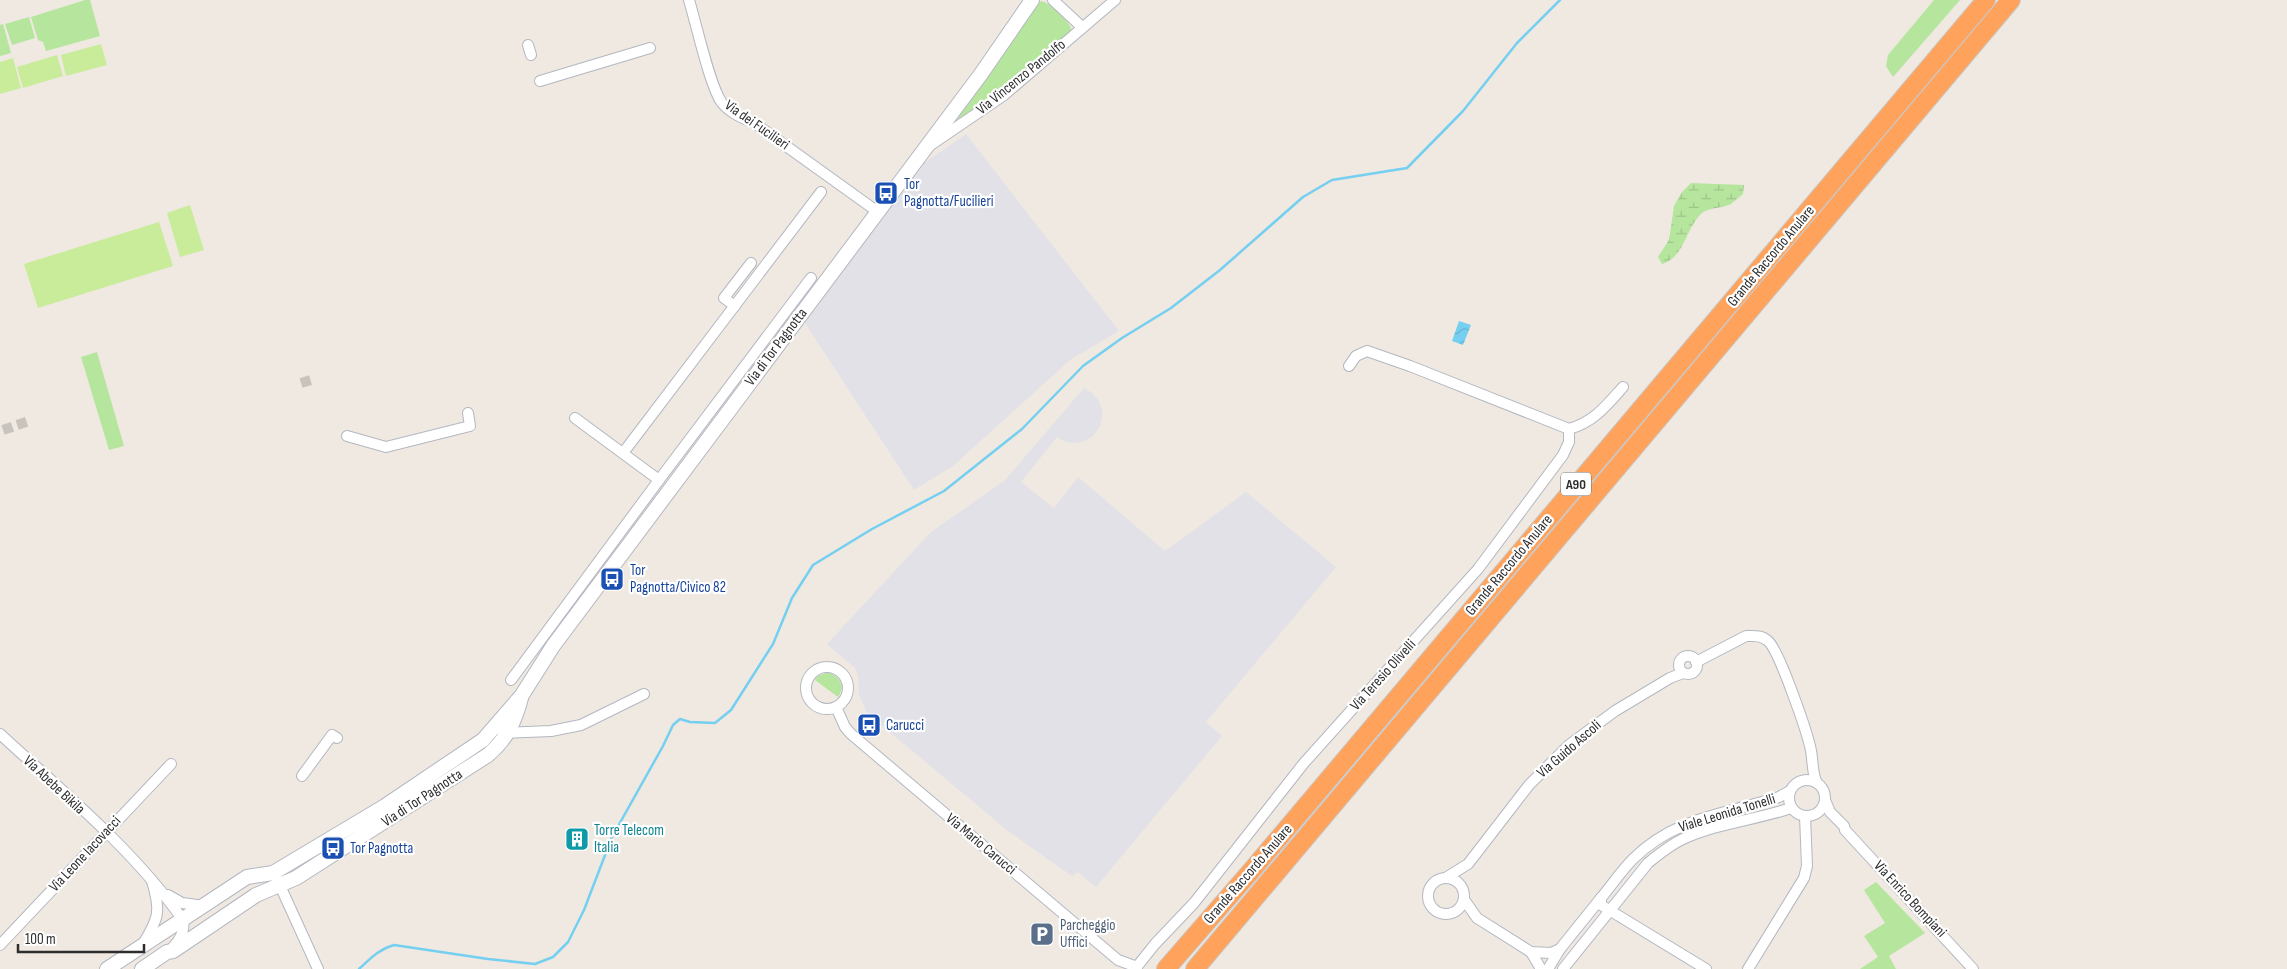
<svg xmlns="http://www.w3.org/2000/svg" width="2287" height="969" viewBox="0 0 2287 969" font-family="'Sofia Sans Condensed',sans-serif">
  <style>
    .industrial { fill: #e3e1e8 }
    .green { fill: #b6e59e }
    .wetland { fill: url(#wetland-marsh) }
    .pitch { fill: #c9ec9a }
    .water { fill: url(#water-waves) }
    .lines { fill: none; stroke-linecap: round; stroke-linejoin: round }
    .stream { stroke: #75cff0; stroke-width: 2.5 }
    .street-tunnel { stroke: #c8c4bd; stroke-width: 10; stroke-dasharray: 10 5; stroke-linecap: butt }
    .street-casing { stroke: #b4b7c1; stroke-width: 12 }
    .secondary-casing { stroke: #b4b7c1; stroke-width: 16 }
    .highway-casing { stroke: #c9c9c9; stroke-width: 20 }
    .street { stroke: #fff; stroke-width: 10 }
    .secondary { stroke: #fff; stroke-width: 14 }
    .highway { stroke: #ffa35c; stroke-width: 18 }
    .labels { text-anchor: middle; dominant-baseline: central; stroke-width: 4.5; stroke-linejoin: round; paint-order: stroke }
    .shield { fill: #fff; stroke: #6d6d6d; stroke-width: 1 }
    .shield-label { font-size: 14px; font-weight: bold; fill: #2e2e2e }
    .street-label { font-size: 15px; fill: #2e2e2e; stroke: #fff }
    .transit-label { font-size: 15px; fill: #164399; stroke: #fff; text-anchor: start }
    .culture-label { font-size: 15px; fill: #0d838f; stroke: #fff; text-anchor: start }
    .service-label { font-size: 15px; fill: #4e5e75; stroke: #fff; text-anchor: start }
  </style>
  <defs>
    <pattern id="wetland-marsh" width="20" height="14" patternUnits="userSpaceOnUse" patternTransform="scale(1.25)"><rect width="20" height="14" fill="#b6e59e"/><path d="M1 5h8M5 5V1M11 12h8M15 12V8" fill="none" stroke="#9dc588"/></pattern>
    <pattern id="water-waves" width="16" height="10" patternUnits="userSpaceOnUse" patternTransform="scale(1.25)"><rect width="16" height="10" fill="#75cff0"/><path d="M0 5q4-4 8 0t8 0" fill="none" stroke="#66b2ce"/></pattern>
  </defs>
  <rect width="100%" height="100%" fill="#efe9e1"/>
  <!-- industrial -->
  <g class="industrial">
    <path d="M966,134L1119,331L1070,360L953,466L914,490L805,323L920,166Z"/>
    <path d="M1084,388L1092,393L1098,400L1102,409V419L1099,428L1093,436L1085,441L1075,443L1066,442L1057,437L1021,482L1054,508L1078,477L1165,551L1246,492L1336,567L1206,722L1222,736L1096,887L1078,872L1072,876L1008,831L867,713L859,694L858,676L855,668L827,644L931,532L1004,481Z"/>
  </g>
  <!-- green -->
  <g class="green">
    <path d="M85,0H90L100,36L46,51L43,42L38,40L31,17Z"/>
    <path d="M1934,0H1960L1893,77L1886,66L1888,55Z"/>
    <path d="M1041,1C1050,2 1071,23 1072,31L975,108L958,119L957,113L1020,30L1034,7Z"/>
    <path d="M29,17L35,38L12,45L5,24Z"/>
    <path d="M3,24L11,53L0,56V25Z"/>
    <path d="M97,352L124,446L109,450L81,357Z"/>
    <path d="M828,672C840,677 846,686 838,697L815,680L818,676Z"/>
    <path d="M1876,882L1925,933L1889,956L1896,969H1860L1878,957L1864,936L1885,923L1864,890Z"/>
  </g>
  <!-- wetland -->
  <path class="wetland" d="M1691,183L1744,185L1743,194C1739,197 1735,201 1731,204C1721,209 1706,207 1699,216C1685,232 1684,257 1662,264L1658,257L1669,240L1674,206L1682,192Z"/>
  <!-- pitch -->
  <g class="pitch">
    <path d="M101,44L107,65L66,76L61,55Z"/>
    <path d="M57,55L63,76L23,88L17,67Z"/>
    <path d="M13,58L21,88L0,94V62Z"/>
    <path d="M190,205L204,250L180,257L167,213Z"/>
    <path d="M159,222L173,266L38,308L24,264Z"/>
  </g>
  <!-- water -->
  <path class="water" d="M1459,321L1471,325L1463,345L1452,341Z"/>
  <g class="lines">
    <!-- stream -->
    <path class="stream" d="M359,969C370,959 379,949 394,945L488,959L535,964L553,957L568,942L584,910L612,837L663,746L673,725L680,719L690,722L715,723L731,710L773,644L792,598L813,565L872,529L944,491L1022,429L1083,366L1122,338L1171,308L1220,270L1303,197L1332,180L1407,168L1463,111L1517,43L1560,0"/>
    <!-- street-tunnel -->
    <g class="street-tunnel">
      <path d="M301,383L311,380"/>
      <path d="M3,430L29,421"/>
    </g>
    <!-- street casing -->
    <g class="street-casing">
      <g id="street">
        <path d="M689,0C696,23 710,87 722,103C730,113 743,118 754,123L878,212"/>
        <path d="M1053,0L1082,27"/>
        <path d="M528,45L531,55"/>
        <path d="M540,81L650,48"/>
        <path d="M932,144L1004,95L1115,0"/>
        <path d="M735,306L724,298L751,263"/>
        <path d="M1349,366L1356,356L1367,351L1410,366L1569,429"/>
        <path d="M347,436L386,447L470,426L468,413"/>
        <path d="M623,453L821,192"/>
        <path d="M659,480L811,278"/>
        <circle cx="1688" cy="665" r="9"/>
        <path d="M1696,662L1746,636C1754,636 1761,635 1768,641C1779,650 1808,734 1811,751C1813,761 1812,771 1816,781"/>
        <circle cx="827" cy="688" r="21"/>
        <path d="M511,680L659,480L575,418"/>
        <path d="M836,707L845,727L851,734L1118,960L1137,967"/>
        <path d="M503,733L551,731L581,725L644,694"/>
        <path d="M0,734C64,793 133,849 183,920C185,931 181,939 173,947"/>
        <path d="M302,776L332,735L337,738"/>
        <circle cx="1807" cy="798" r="18"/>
        <path d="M1825,800L1830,812L1844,826L1845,830L1973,969"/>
        <path d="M1447,877L1468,864L1529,785L1569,745L1615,711L1670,678L1683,673"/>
        <circle cx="1446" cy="896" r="18"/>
        <path d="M277,879L318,969"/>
        <path d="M168,895L182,903L204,906"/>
        <path d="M1465,901L1477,918L1531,952L1551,953L1560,949"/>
        <path d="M143,944C159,918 161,911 152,881"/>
        <path d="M0,945L171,764"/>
        <path d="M1531,952L1541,969"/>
        <path d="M1135,969L1155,944L1194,903L1304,763L1478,569L1563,455L1569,442V429C1594,422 1606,406 1623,387"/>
        <path d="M1548,969L1560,949L1601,898"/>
        <path d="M1563,969L1648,863C1659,854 1670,845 1683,839C1717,823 1756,820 1791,808"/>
        <path d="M1706,969L1601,905V898C1612,885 1621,871 1633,859C1675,817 1726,814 1779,797L1790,791"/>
        <path d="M1748,969L1804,878L1807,866L1805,816"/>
      </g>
    </g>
    <!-- secondary casing -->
    <g class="secondary-casing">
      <g id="secondary">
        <path d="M107,969L247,877L273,873L288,864L385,806L483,740L522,695L553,646L981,74L1032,0"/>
        <path d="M142,969L167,952L173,951L256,895L296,878L488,755C507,739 515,721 521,698"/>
      </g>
    </g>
    <!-- highway casing -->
    <g class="highway-casing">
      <g id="highway">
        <path d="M1166,969L1252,870L1986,0"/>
        <path d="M1195,969L2011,0"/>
      </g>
    </g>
    <!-- street -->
    <use href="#street" class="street"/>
    <!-- secondary -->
    <use href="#secondary" class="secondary"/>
    <!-- highway -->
    <use href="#highway" class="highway"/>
  </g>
  <!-- icons -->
  <defs>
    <g id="bus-square" transform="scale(1.25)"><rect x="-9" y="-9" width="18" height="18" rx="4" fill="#1a4fb4" stroke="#fff"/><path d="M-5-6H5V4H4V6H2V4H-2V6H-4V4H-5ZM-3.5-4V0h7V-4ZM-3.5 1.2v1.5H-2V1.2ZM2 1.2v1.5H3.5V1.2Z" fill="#fff"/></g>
    <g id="building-square" transform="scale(1.25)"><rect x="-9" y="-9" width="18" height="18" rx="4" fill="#0f9aa8" stroke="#fff"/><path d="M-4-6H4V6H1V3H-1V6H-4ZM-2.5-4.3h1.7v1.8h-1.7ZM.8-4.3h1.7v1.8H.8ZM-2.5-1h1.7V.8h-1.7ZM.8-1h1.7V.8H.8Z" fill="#fff"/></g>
    <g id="parking-square" transform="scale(1.25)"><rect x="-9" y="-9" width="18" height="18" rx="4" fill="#5c6f8a" stroke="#fff"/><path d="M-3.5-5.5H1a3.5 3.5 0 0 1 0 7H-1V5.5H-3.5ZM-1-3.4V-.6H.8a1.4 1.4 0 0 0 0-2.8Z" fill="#fff"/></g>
  </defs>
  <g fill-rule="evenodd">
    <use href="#bus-square" x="886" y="193"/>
    <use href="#bus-square" x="612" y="579"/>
    <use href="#bus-square" x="869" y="725"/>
    <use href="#building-square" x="577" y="839"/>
    <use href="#bus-square" x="333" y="848"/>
    <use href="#parking-square" x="1042" y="934"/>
  </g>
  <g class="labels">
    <!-- shield labels -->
    <rect class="shield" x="1561" y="472.5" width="30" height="23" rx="4"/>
    <g class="shield-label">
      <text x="1576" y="484">A90</text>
    </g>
    <!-- street labels -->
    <g class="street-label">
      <text transform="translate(1021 77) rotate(-39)">Via Vincenzo Pandolfo</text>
      <text transform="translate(757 125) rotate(35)">Via dei Fucilieri</text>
      <text transform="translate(1771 256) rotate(-50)">Grande Raccordo Anulare</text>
      <text transform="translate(776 347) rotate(-53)">Via di Tor Pagnotta</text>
      <text transform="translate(1509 565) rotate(-50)">Grande Raccordo Anulare</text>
      <text transform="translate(1383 675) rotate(-48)">Via Teresio Olivelli</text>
      <text transform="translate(1569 749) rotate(-41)">Via Guido Ascoli</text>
      <text transform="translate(54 785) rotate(43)">Via Abebe Bikila</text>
      <text transform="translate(422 798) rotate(-33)">Via di Tor Pagnotta</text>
      <text transform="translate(1727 813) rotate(-17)">Viale Leonida Tonelli</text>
      <text transform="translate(981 844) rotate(40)">Via Mario Carucci</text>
      <text transform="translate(85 854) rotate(-47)">Via Leone Iacovacci</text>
      <text transform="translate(1248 874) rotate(-49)">Grande Raccordo Anulare</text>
      <text transform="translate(1910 899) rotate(47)">Via Enrico Bompiani</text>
    </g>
    <!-- transit labels -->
    <g class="transit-label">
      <text x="904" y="184">Tor<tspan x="904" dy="17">Pagnotta/Fucilieri</tspan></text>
      <text x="630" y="570">Tor<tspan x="630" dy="17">Pagnotta/Civico 82</tspan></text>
      <text x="886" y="725">Carucci</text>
      <text x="350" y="848">Tor Pagnotta</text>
    </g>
    <!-- culture labels -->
    <g class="culture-label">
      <text x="594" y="830">Torre Telecom<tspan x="594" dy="17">Italia</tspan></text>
    </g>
    <!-- service labels -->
    <g class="service-label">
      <text x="1060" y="925">Parcheggio<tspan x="1060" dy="17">Uffici</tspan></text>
    </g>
  </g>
  <!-- scale -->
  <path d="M18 944v8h126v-8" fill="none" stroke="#2e2e2e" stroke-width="2.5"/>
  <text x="25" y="944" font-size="15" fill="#2e2e2e" stroke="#ffffff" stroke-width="4" paint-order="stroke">100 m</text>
</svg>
